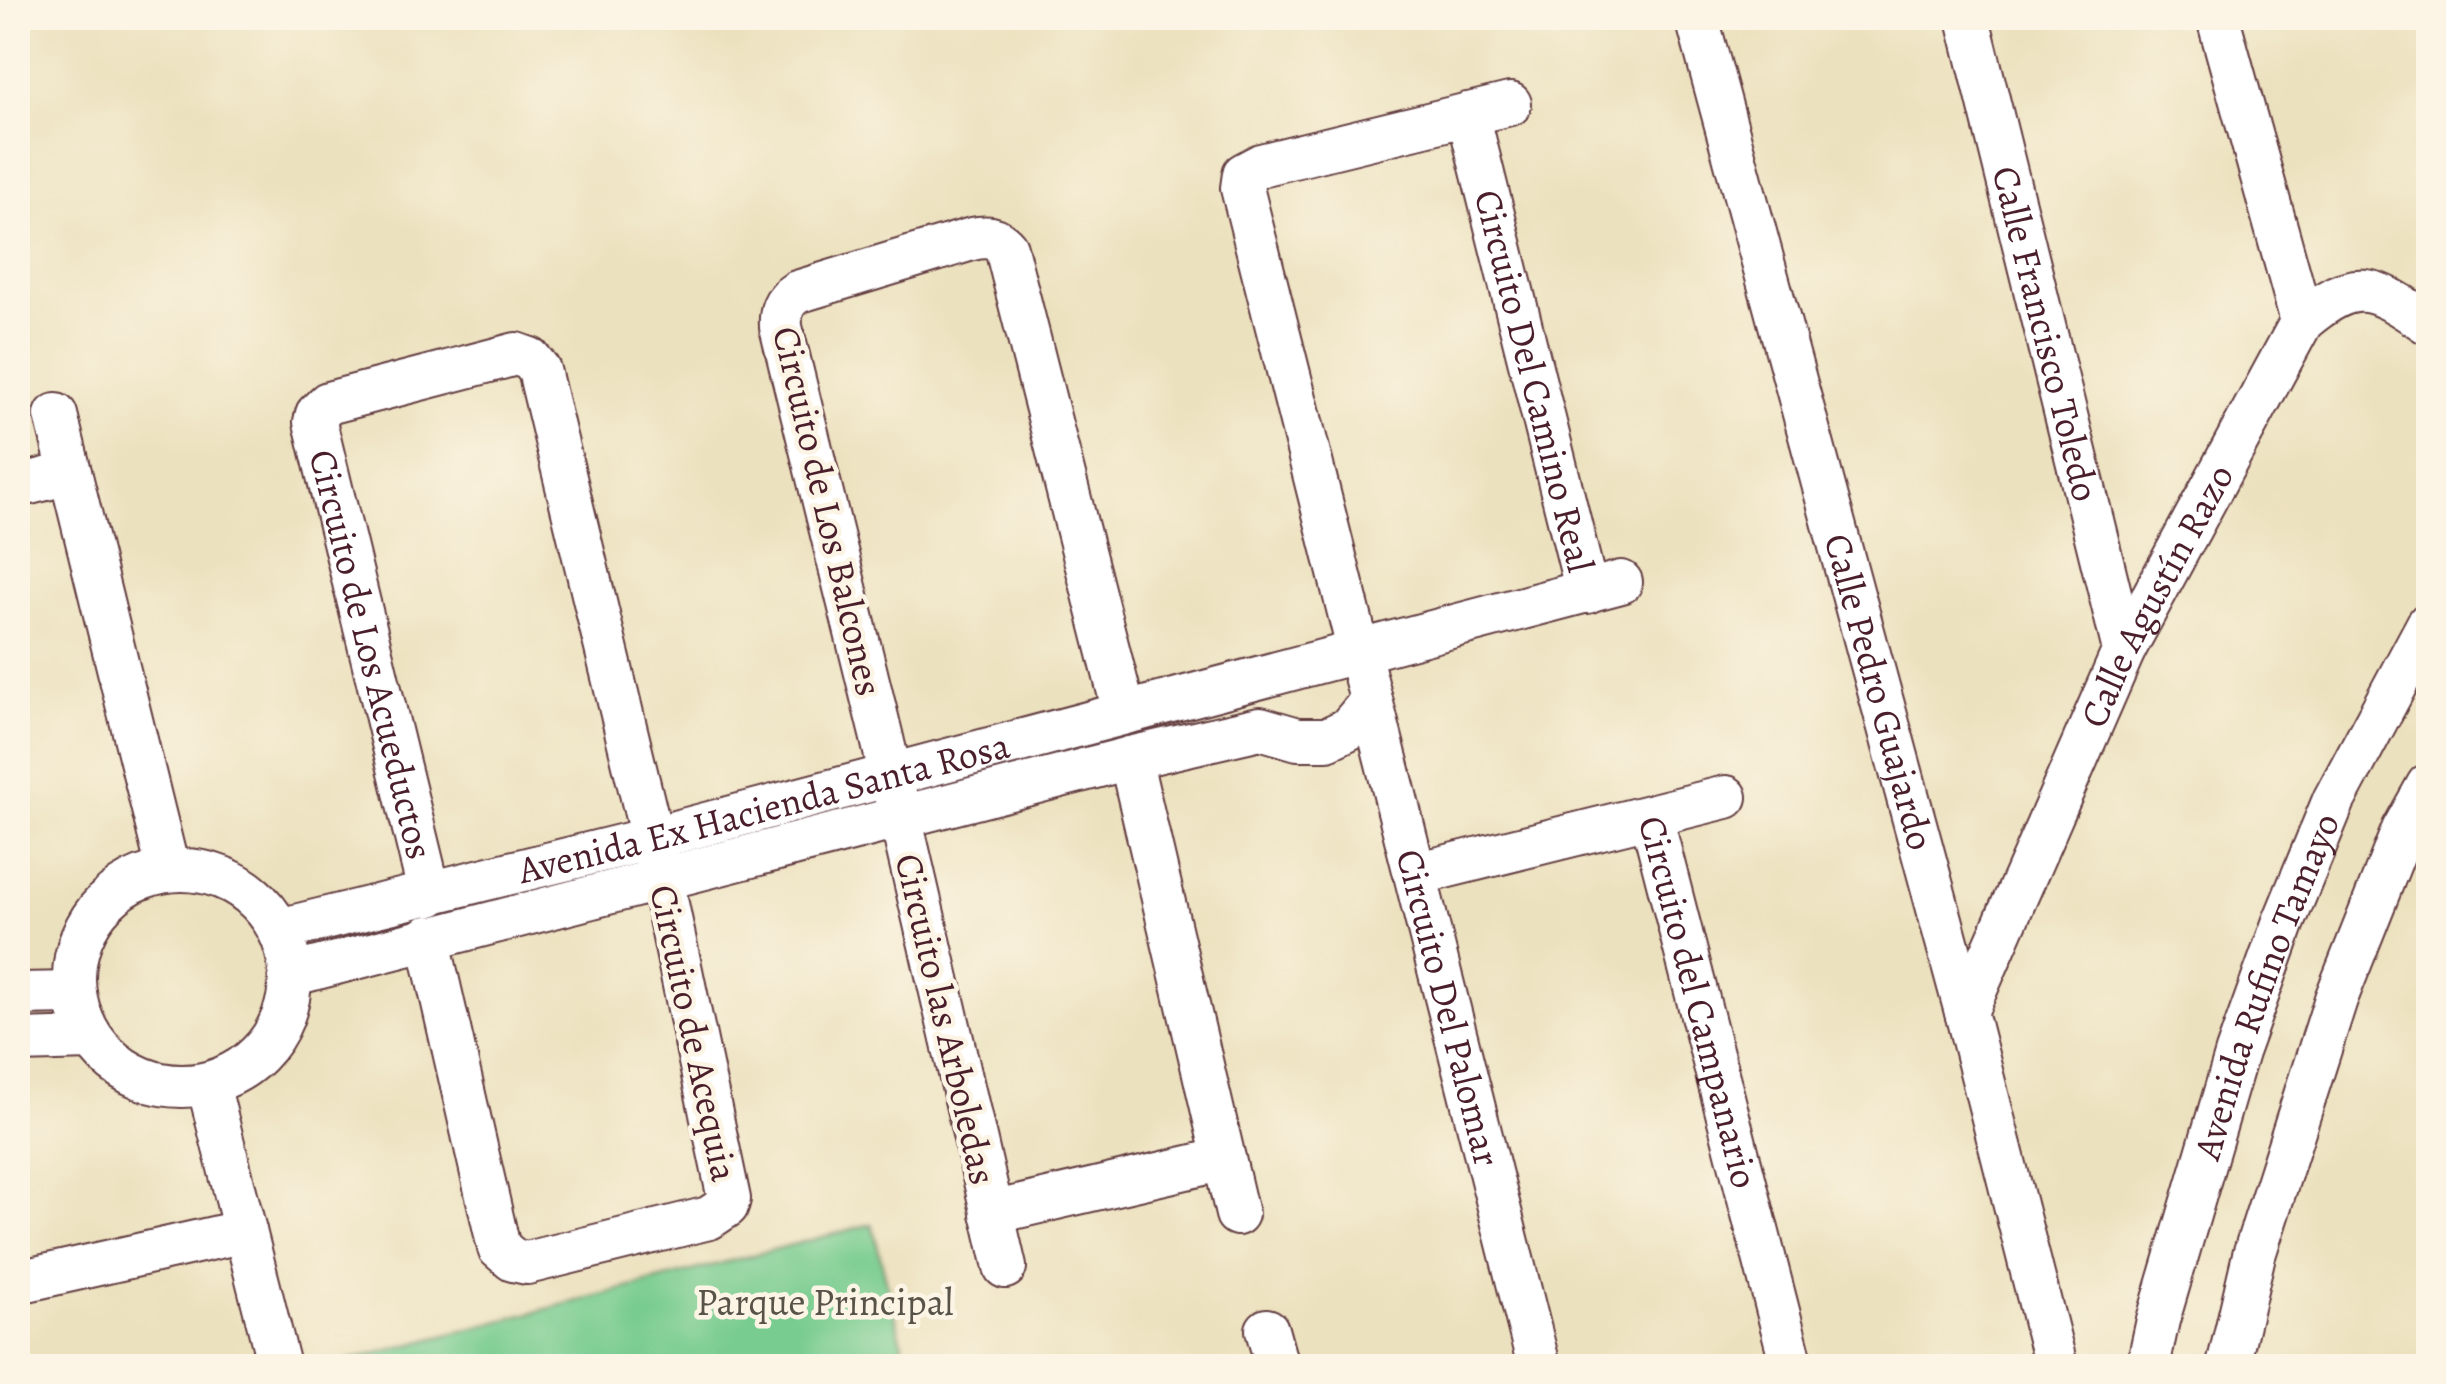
<svg xmlns="http://www.w3.org/2000/svg" width="2446" height="1384" viewBox="0 0 2446 1384" font-family="Alegreya,serif">
  <style>
    .green { fill: #78cc8f; stroke: #61765d; stroke-width: 2.5 }
    .lines { fill: none; stroke-linecap: round; stroke-linejoin: round }
    .minor-casing { stroke: #623c41; stroke-width: 46 }
    .minor { stroke: #fff; stroke-width: 42 }
    .labels { text-anchor: middle; dominant-baseline: central; stroke-width: 9; stroke-linejoin: round; paint-order: stroke }
    .street-label { font-size: 38px; fill: #4a1f2b; stroke: #fcf5e5 }
    .park-label { font-size: 38px; fill: #585349; stroke: #fcf5e5 }
  </style>
  <rect width="100%" height="100%" fill="#fcf5e5"/>
  <filter id="ink" filterUnits="userSpaceOnUse"><feTurbulence type="fractalNoise" baseFrequency=".01" numOctaves="2"/><feDisplacementMap in="SourceGraphic" scale="20" xChannelSelector="R" yChannelSelector="G"/><feConvolveMatrix kernelMatrix="1 2 1 2 8 2 1 2 1" color-interpolation-filters="sRGB"/></filter>
  <filter id="wash" filterUnits="userSpaceOnUse"><feTurbulence type="fractalNoise" baseFrequency=".0048" numOctaves="4" result="noise"/><feDisplacementMap in="SourceGraphic" scale="40" xChannelSelector="R" yChannelSelector="G"/><feGaussianBlur stdDeviation="2.25" result="paint"/><feColorMatrix in="noise" values="0 0 0 0 0 0 0 0 0 0 0 0 0 0 0 0 0 1.4 0 .05"/><feComposite in="paint" operator="in"/></filter>
  <g filter="url(#wash)">
    <rect width="100%" height="100%" fill="#ece1be"/>
    <!-- green -->
    <path class="green" d="M872,1224L908,1366H328Z"/>
  </g>
  <g filter="url(#ink)">
    <g class="lines">
      <!-- minor casing -->
      <g class="minor-casing">
        <g id="minor">
          <path id="s1" d="M1697,18L1966,1012L2056,1366"/>
          <path id="s2" d="M1968,18L2124,650"/>
          <path d="M2218,18L2302,321"/>
          <path id="s3" d="M1510,104L1261,165L1244,174L1242,188L1539,1366"/>
          <path id="s4" d="M1468,114L1587,592"/>
          <path d="M56,415L168,870"/>
          <path d="M18,486L70,473"/>
          <path d="M1130,758L1237,1214"/>
          <path id="s5" d="M1651,816L1792,1366"/>
          <circle cx="182" cy="978" r="108"/>
          <path d="M1416,874L1726,797"/>
          <path id="s6" d="M279,930L653,838L1621,582"/>
          <path id="s7" d="M428,937L499,1248L513,1260L527,1263L709,1218L727,1206L729,1199L662,880L539,370L530,359L516,354L328,403L317,414L315,422L430,895"/>
          <path d="M290,975L1130,758L1260,728L1298,739H1327L1348,729L1370,703"/>
          <path d="M18,994L74,993"/>
          <path id="s8" d="M1966,1012L2124,650L2302,321C2357,274 2373,287 2428,323"/>
          <path d="M18,1041L92,1039"/>
          <path d="M208,1084L279,1366"/>
          <path d="M992,1213L1224,1159"/>
          <path d="M1005,1267L881,734L781,327C780,311 783,301 797,292L972,239C986,236 996,236 1006,248L1124,712"/>
          <path d="M18,1282L245,1231"/>
          <path d="M1267,1330L1277,1366"/>
          <path id="s9" d="M2148,1366L2158,1320L2237,1052L2283,924L2334,800L2428,624"/>
          <path d="M2228,1366L2254,1255L2336,999L2403,830L2428,785"/>
        </g>
      </g>
      <!-- minor -->
      <use href="#minor" class="minor"/>
    </g>
  </g>
  <g class="labels">
    <!-- street labels -->
    <g class="street-label">
      <text stroke="none"><textPath href="#s2" startOffset="325">Calle Francisco Toledo</textPath></text>
      <text stroke="none"><textPath href="#s4" startOffset="275">Circuito Del Camino Real</textPath></text>
      <text transform="translate(828 511) rotate(77)">Circuito de Los Balcones</text>
      <text stroke="none"><textPath href="#s8" startOffset="458">Calle Agustín Razo</textPath></text>
      <text stroke="none"><textPath href="#s7" startOffset="1905">Circuito de Los Acueductos</textPath></text>
      <text stroke="none"><textPath href="#s1" startOffset="698">Calle Pedro Guajardo</textPath></text>
      <text stroke="none"><textPath href="#s6" startOffset="500">Avenida Ex Hacienda Santa Rosa</textPath></text>
      <text stroke="none"><textPath href="#s9" startOffset="398">Avenida Rufino Tamayo</textPath></text>
      <text stroke="none"><textPath href="#s3" startOffset="1135">Circuito Del Palomar</textPath></text>
      <text stroke="none"><textPath href="#s5" startOffset="192">Circuito del Campanario</textPath></text>
      <text transform="translate(946 1019) rotate(77)">Circuito las Arboledas</text>
      <text transform="translate(694 1033) rotate(78)">Circuito de Acequia</text>
    </g>
    <!-- park labels -->
    <g class="park-label">
      <text x="825" y="1302">Parque Principal</text>
    </g>
  </g>
  <!-- margin -->
  <rect width="2446" height="1384" fill="none" stroke="#fcf5e5" stroke-width="60"/>
</svg>
